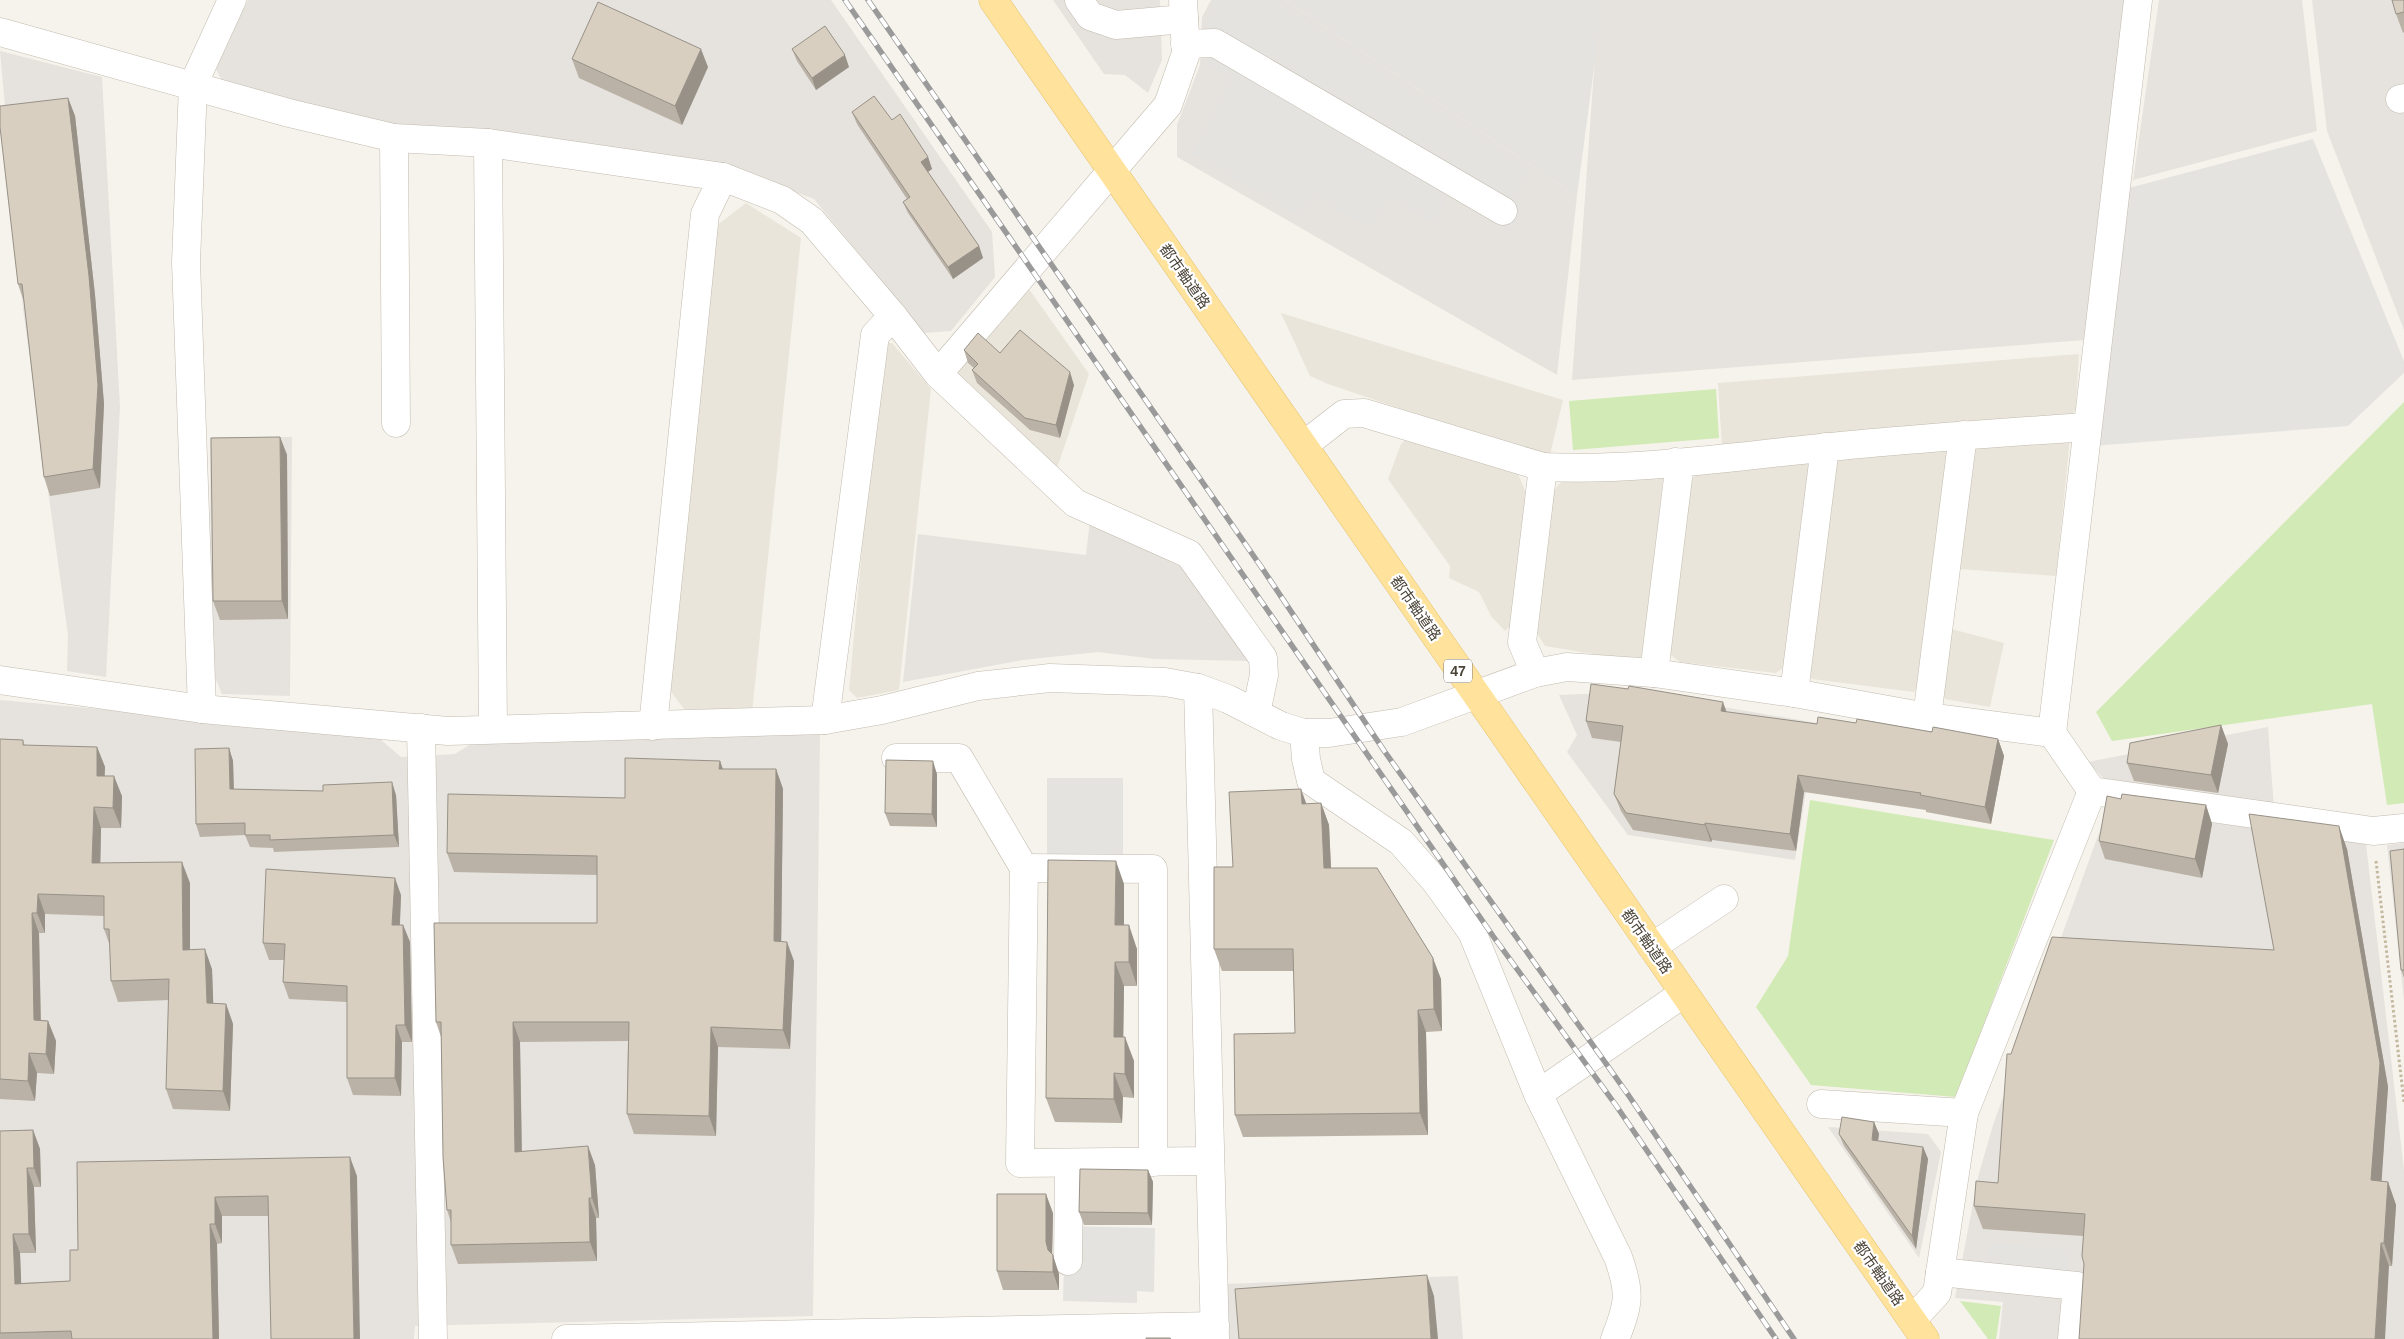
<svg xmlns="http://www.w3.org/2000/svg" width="2404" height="1339" viewBox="0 0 2404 1339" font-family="Arial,'Noto Sans JP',sans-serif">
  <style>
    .residential { fill: #eae5da }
    .industrial { fill: #e6e2dd }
    .green { fill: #d2eab5 }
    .parking { fill: #e5e3e0 }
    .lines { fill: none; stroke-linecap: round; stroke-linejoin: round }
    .minor-casing { stroke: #c2bbae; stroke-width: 29 }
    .major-casing { stroke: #e6c16a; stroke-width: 29 }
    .path { stroke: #c4b79f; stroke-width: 3; stroke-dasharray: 2.5 2.5; stroke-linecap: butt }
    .minor { stroke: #fff; stroke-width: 28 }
    .major { stroke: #ffe39c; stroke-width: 28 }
    .rail-casing { stroke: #9a9a9a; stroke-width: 5.5 }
    .rail { stroke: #fff; stroke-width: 4; stroke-dasharray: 11; stroke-linecap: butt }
    .wall { fill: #bab2a6 }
    .shaded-wall { fill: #979187 }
    .building { fill: #d8cfc1; stroke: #979187 }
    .labels { text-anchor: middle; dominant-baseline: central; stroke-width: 4.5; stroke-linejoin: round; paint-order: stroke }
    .shield { fill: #fff; stroke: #817c74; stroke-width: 1 }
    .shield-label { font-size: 14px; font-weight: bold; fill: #4b4439 }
    .street-label { font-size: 15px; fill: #4b4439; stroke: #fff }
  </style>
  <rect width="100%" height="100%" fill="#f6f3ec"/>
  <!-- residential -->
  <g class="residential">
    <path d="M746,203L801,238L752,713L684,709L669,689L716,226Z"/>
    <path d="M1029,289L1089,374L1055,474L947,377Z"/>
    <path d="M1281,313L1563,400L1549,459L1328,384L1310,376Z"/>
    <path d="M881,343H892L931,389L899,690L857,698L849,690Z"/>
    <path d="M2079,354L2076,406L2073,415L1722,448L1718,383Z"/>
    <path d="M1410,435L1515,467L1526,493L1513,624L1505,631L1491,616L1479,592L1449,578L1450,566L1388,479L1401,444Z"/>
    <path d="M2070,439L2056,576L1960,569L1974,452L1980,443Z"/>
    <path d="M1942,446L1950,456L1922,683L1914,692L1812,679L1806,667L1832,463L1839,457Z"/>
    <path d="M1805,459L1812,467L1788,664L1776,673L1680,662L1668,653L1687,486L1699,470Z"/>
    <path d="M1659,474L1663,479L1643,656L1635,661L1545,646L1537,633L1551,494L1566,476Z"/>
    <path d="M1944,627L2004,643L1990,707L1945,699L1938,687Z"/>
  </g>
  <!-- industrial -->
  <g class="industrial">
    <path d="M248,0H831L992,232L995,277L951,331L924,333L814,199L726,165L417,132L224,85L216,69Z"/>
    <path d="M1053,0H1160L1162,60L1148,93L1125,75L1104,74Z"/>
    <path d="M1211,0H1285L1577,196L1557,375L1177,157V125L1200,65L1202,17Z"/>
    <path d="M1599,0H2128L2084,340L1572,380Z"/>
    <path d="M2159,0H2302L2317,131L2133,180Z"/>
    <path d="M2312,0H2404V330L2327,131Z"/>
    <path d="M0,51L102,77L120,407L106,677L67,671L68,635L23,309Z"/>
    <path d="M210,437H292L290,696L222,694L211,668Z"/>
    <path d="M1090,520L1183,568L1251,661L1155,659L1098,652L1023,660L903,682L918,534L1086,555Z"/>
    <path d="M1636,692L1817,723L1795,860L1628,835L1567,752L1577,735L1559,695Z"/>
    <path d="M0,700L374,734L401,757L455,754L474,742L820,731L813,1316L415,1326L414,1339H0Z"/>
    <path d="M2268,727L2274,808L2108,783L2088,762Z"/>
    <path d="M2108,808L2366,844L2404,1170V1339H1999L2003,1302L1955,1298L1978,1177L1993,1125Z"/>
    <path d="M2404,843V1001L2387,845Z"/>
    <path d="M1828,1127L1928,1134L1941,1152L1919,1258Z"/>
    <path d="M1458,1276L1463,1339H1224V1284Z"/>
  </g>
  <!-- green -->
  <g class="green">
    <path d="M1716,389L1719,438L1573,450L1569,401Z"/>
    <path d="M2404,402V803L2387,805L2372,704L2112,741L2096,712Z"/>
    <path d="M1810,800L2054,840L1956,1097L1811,1085L1756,1007L1788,956Z"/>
    <path d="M1960,1301L2001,1306L1996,1339H1988Z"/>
  </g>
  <!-- parking -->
  <g class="parking">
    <path d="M1213,0H1277L1531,170L1516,200L1524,205L1510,233L1449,194L1434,223L1389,199L1371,229L1312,196L1300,217L1192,154L1229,78L1205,63L1209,10Z"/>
    <path d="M1285,0H1603L1577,196Z"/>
    <path d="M2313,139L2404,361V373L2348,426L2093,446L2125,189Z"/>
    <path d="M1047,778H1123V856L1047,855Z"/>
    <path d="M1065,1226L1155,1228L1154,1292L1137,1291V1303L1063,1301Z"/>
    <path d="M1988,1243L2070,1249L2068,1271L1987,1266Z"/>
  </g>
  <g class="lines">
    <!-- minor casing -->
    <g class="minor-casing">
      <g id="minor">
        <path d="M1079,0L1090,16L1116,25L1184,19"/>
        <path d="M0,32L289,113L394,138L488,143L723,177L782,200L812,221L893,316L938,374L1075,503L1189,554L1263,658L1264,675L1256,713"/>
        <path d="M1185,44L1215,43L1503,211"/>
        <path d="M2400,99L2404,98"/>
        <path d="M394,138L396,423"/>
        <path d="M488,143L493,729"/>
        <path d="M938,374L1168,105L1186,53L1183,0"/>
        <path d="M1304,445L1344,414L1364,413L1543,467C1632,471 1722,458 1811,449C1903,439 1995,433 2087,427"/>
        <path d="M1535,673L1522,642L1543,467"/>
        <path d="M1654,673L1678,478L1676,462"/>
        <path d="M0,680L202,709L448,731L825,720L882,710L978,686L1050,678L1165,682L1198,688L1228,699L1281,726L1304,733H1329L1402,722L1535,673L1567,667L1654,673L1794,693L1927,717L2052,733L2092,791L2373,831L2404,828"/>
        <path d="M1198,688L1215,1339"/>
        <path d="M1794,693L1825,447"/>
        <path d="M202,709L186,262L193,85L232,0"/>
        <path d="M1927,717L1963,435"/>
        <path d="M825,720L875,335L893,316"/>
        <path d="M653,726L705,214L723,177"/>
        <path d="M421,728L433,1339"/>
        <path d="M1304,733L1306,759L1311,781L1401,842L1436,882L1472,932L1538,1094L1618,1257C1631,1293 1629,1304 1615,1339"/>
        <path d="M2052,733L2138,0"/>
        <path d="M896,758H959L1024,868L1020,1163L1210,1161"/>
        <path d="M1024,868L1153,869V1162"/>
        <path d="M1652,947L1724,899"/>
        <path d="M1538,1094L1684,993"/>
        <path d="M1821,1104L1964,1113"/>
        <path d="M1068,1261L1069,1163"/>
        <path d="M1940,1272L2077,1286L2072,1339"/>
        <path d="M1912,1320L1937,1293L1964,1113L2092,791"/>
        <path d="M566,1339L1215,1326"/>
      </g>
    </g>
    <!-- major casing -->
    <g class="major-casing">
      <path id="major" d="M993,0C1304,447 1612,895 1925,1339"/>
    </g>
    <!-- path -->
    <path class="path" d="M2376,861L2404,1102"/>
    <!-- minor -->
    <use href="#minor" class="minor"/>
    <!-- major -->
    <use href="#major" class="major"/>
    <!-- rail casing -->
    <g class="rail-casing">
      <g id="rail">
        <path d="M845,0L1493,936L1615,1104L1776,1339"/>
        <path d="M868,0L1262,568L1385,752L1629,1096L1794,1339"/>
      </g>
    </g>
    <!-- rail -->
    <use href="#rail" class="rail"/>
  </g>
  <!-- wall -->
  <g class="wall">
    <path d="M2404,0V32L2403,33L2396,14Z"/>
    <path d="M792,49L849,67L816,90L797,61Z"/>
    <path d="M572,59L708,67L682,125L579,78Z"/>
    <path d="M68,98L75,116L95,295L104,404L100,488L50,496L44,477L24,302L18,284Z"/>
    <path d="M852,112L892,120L928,157L932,169L928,172L979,246L983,258L953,279L908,213L903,202L907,199L857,124Z"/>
    <path d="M964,350L1000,353L1074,385L1060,438L1030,430L977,383L972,370L974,368L968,363Z"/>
    <path d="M280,437L287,455L288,619L220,620L213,601Z"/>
    <path d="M1726,712L1817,724L1856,723L1998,739L2004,756L1991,824L1926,812V810L1804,792L1796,851L1712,840L1711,842L1633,830L1621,811L1614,794L1621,742L1592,738L1586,721Z"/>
    <path d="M2221,725L2228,744L2218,793L2134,781L2127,763Z"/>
    <path d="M0,739L23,740L25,746L97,747L105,767L104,776L122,796L121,828H101L100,863L190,883V950L212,969L213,1003L226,1004L233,1024L230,1111L173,1109L166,1089L169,1000L118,1002L111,981L110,946L104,929V916L45,914V933H39L41,1020L48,1021L56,1041L54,1074L37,1073L35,1101L0,1099Z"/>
    <path d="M229,748L233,761L234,789L396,795L399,847L274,852L273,848L250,847L245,835L200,837L196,824Z"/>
    <path d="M720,761L722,769H776L783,789L781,941L794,961L790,1049L718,1047L716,1136L634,1134L627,1114L628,1041L520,1042L522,1151L595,1165L599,1218H596L597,1261L458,1264L451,1245V1222L447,1210L441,1037L436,1022L597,923V875L454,872L447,853L625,798Z"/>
    <path d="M937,774V827L890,826L885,813Z"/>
    <path d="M2121,799L2206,805L2212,824L2202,878L2105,859L2099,841Z"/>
    <path d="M1321,803L1329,825L1331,868L1441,979L1442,1031L1426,1032L1428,1135L1243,1137L1235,1115L1295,1033L1294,971H1222L1214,949L1233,867L1307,804Z"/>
    <path d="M2347,849L2388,1087L2381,1181L2388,1182L2396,1205L2392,1266L2084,1264L2083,1236L1983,1229L1974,1206L1998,1183L2011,1054L2274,950Z"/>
    <path d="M2404,849V978L2401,970Z"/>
    <path d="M1124,884V925L1137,949V986H1124L1123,1037L1134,1061V1098L1123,1097L1122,1123L1055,1122L1046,1098Z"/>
    <path d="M401,895L400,925H403L410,942L412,1042H402L401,1096L353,1095L347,1078V1002L289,999L283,982L284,960H269L263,943Z"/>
    <path d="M1874,1122L1879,1134L1878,1141L1923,1147L1928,1159L1916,1249L1844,1146L1839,1134Z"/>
    <path d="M33,1130L40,1149L41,1187H34L36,1253H20L21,1283L70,1281L78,1250L77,1162L357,1176L268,1216H222V1243L217,1244L219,1339H0V1131Z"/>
    <path d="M1148,1170L1153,1182L1152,1225H1084L1079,1212Z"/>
    <path d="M1053,1213L1052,1255L1059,1274V1290H1003L997,1271Z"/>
  </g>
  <!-- shaded-wall -->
  <g class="shaded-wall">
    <path d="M701,49L708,67L682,125L675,106Z"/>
    <path d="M845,55L849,67L816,90L812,78Z"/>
    <path d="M68,98L75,116L95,295L104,404L100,488L93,469Z"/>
    <path d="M928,157L932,169L925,174L921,162Z"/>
    <path d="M979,246L983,258L953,279L948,267Z"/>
    <path d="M1070,372L1074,385L1060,438L1056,425Z"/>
    <path d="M280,437L287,455L288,619L282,601Z"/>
    <path d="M1723,702L1729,719L1721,711Z"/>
    <path d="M2221,725L2228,744L2218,793L2211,775Z"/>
    <path d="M1998,739L2004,756L1991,824L1985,807Z"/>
    <path d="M97,747L105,767L104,796L97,776Z"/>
    <path d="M229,748L233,761L234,801L230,789Z"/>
    <path d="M720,761L727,780L719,769Z"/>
    <path d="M933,761L937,774V827L932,814Z"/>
    <path d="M776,769L783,789L781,961L774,941Z"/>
    <path d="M1798,775L1804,792L1796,851L1790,834Z"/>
    <path d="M114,776L122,796L121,828L113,808Z"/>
    <path d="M392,782L396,795L399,847L394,835Z"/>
    <path d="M1301,789L1309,811L1302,804Z"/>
    <path d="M1321,803L1329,825L1332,890L1324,868Z"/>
    <path d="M2206,805L2212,824L2202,878L2195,859Z"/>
    <path d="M94,807L101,828L100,883L92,863Z"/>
    <path d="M1705,823L1712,840L1711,842L1705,825Z"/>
    <path d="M2339,826L2347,849L2388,1087L2380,1204L2371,1180Z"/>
    <path d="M1116,861L1124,884V949L1115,925Z"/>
    <path d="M182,862L190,883V970L183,950Z"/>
    <path d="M395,878L401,895L399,942L392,925Z"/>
    <path d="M38,894L45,914V933L37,913Z"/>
    <path d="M32,913L39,933L41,1040L34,1020Z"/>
    <path d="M403,925L410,942L412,1042L405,1025Z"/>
    <path d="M1129,925L1137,949V986L1129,962Z"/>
    <path d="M787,942L794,961L790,1049L783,1030Z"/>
    <path d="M205,949L212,969L214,1023L207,1003Z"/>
    <path d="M1433,958L1441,979L1442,1031L1434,1009Z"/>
    <path d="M1115,962L1124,986L1123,1061L1114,1037Z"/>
    <path d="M226,1004L233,1024L230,1111L223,1091Z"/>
    <path d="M1418,1010L1426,1032L1428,1135L1420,1113Z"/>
    <path d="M48,1021L56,1041L54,1074L46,1054Z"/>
    <path d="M513,1022L520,1042L522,1171L515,1152Z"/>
    <path d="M396,1025L402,1042L401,1096L395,1078Z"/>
    <path d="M711,1027L718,1047L716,1136L709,1116Z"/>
    <path d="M1125,1037L1134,1061V1098L1125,1074Z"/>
    <path d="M29,1053L37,1073L35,1101L28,1081Z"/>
    <path d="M1114,1073L1123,1097L1122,1123L1114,1099Z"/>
    <path d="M1874,1122L1879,1134L1876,1153L1872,1140Z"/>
    <path d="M33,1130L40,1149L41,1187L34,1168Z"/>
    <path d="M588,1146L595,1165L599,1218L592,1198Z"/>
    <path d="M1923,1147L1928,1159L1916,1249L1912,1236Z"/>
    <path d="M350,1157L357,1176L360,1339H354Z"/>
    <path d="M27,1168L34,1187L36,1253L29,1234Z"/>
    <path d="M1148,1170L1153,1182L1152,1225L1148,1213Z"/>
    <path d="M2388,1182L2396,1205L2392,1266L2384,1243Z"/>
    <path d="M1046,1194L1053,1213L1052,1261L1053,1255L1059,1274V1290L1053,1272L1046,1242Z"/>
    <path d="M215,1197L222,1216V1243L215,1224Z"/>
    <path d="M589,1198L596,1218L597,1261L590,1242Z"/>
    <path d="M210,1224L217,1244L219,1339H213Z"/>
    <path d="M13,1234L20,1253L22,1303L15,1284Z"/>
    <path d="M2381,1243L2389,1266L2385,1339H2375Z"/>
    <path d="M1427,1275L1434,1296L1438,1339H1431Z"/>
  </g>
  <!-- building -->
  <g class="building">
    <path d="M2392,0H2404V12L2396,14Z"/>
    <path d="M598,2L701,49L675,106L572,59Z"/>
    <path d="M825,26L845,55L812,78L792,49Z"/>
    <path d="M874,96L892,120L900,114L928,157L921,162L979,246L948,267L903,202L910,197L852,112Z"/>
    <path d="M68,98L89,276L98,385L93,469L44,477L22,284H18L0,127V106Z"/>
    <path d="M1020,330L1070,372L1056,425L1025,418L972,370L978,364L964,350L978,333L1000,353Z"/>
    <path d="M280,437L282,601H213L211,438Z"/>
    <path d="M1591,684L1628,689L1629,686L1723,702L1721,711L1817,724L1818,717L1856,723L1857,719L1932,732L1933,727L1998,739L1985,807L1920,795L1921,793L1798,775L1790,834L1705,823V825L1626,813L1614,794L1623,726L1586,721Z"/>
    <path d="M2221,725L2211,775L2127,763L2130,743Z"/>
    <path d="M0,739L23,740V745L97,747V776H114L113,808L94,807L92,863L182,862L183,950L205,949L207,1003L226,1004L223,1091L166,1089L169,979L111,981L109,929H104V896L38,894L37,913H32L34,1020L48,1021L46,1054L29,1053L28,1081L0,1079Z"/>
    <path d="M229,748L230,789L323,791V785L392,782L394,835L270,840V835H245V823L196,824L195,749Z"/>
    <path d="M625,758L720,761L719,769H776L774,941L787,942L783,1030L711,1027L709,1116L627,1114L629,1022H513L515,1152L588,1146L592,1198H589L590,1242L451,1245V1210H447L443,1157L441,1022H436L434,923H597V856L447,853L448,794L625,798Z"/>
    <path d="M886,760L933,761L932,814L885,813Z"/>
    <path d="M1301,789L1302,804L1321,803L1324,868H1377L1433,958L1434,1009L1418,1010L1420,1113L1235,1115L1234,1034L1295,1033L1293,949H1214V867H1233L1229,792Z"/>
    <path d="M2122,794L2206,805L2195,859L2099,841L2107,796L2121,799Z"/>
    <path d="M2249,814L2339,826L2380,1063L2371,1180L2388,1182L2384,1243H2381L2375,1339H2079L2084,1264L2082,1256L2085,1214L1974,1206L1976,1181L1998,1183L2007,1054H2011L2052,937L2274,950Z"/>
    <path d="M2404,849V970H2401L2390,851Z"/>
    <path d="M1048,860L1116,861L1115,925H1129V962H1115L1114,1037H1125V1074L1114,1073V1099L1046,1098Z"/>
    <path d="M266,869L395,878L392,925H403L405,1025H396L395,1078H347V986L283,982L285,944L263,943Z"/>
    <path d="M1842,1117L1874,1122L1872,1140L1923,1147L1912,1236L1839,1134Z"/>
    <path d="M33,1130L34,1168H27L29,1234H13L15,1284L70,1281V1250H78L77,1162L350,1157L354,1339H271L268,1196L215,1197V1224H210L213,1339H72L71,1331L0,1333V1131Z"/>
    <path d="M1080,1169L1148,1170V1213L1079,1212Z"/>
    <path d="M997,1194H1046V1242L1048,1250L1053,1255V1272L997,1271Z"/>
    <path d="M1427,1275L1431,1339H1239L1235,1289Z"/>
    <path d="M1146,1338H1170L1171,1339H1146Z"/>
  </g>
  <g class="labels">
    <!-- shield labels -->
    <rect class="shield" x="1444" y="659.5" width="28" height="23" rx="4"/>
    <g class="shield-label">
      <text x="1458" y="671">47</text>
    </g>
    <!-- street labels -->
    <g class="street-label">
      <text transform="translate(1185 276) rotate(55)">都市軸道路</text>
      <text transform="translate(1416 608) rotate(55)">都市軸道路</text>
      <text transform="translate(1647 941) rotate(55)">都市軸道路</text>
      <text transform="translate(1879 1273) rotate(55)">都市軸道路</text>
    </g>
  </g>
</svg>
